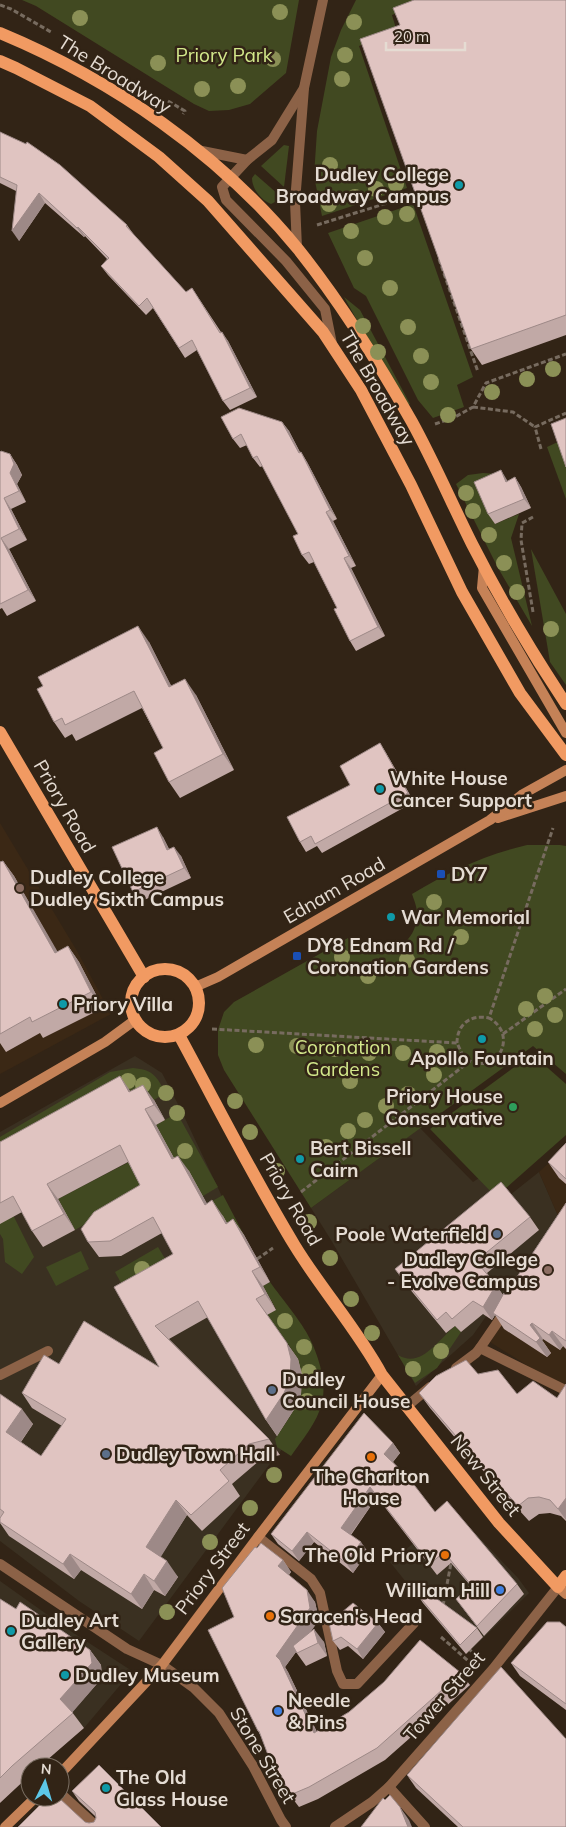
<svg xmlns="http://www.w3.org/2000/svg" width="566" height="1827" viewBox="0 0 566 1827" font-family="Mulish,sans-serif">
  <style>
    .commercial { fill: #3a3021 }
    .built { fill: #3b2815 }
    .green { fill: #414921 }
    .lines { fill: none; stroke-linecap: round; stroke-linejoin: round }
    .path { stroke: #776b5f; stroke-width: 3; stroke-dasharray: 5 2.5; stroke-linecap: butt }
    .lane { stroke: #8c6247; stroke-width: 10 }
    .street { stroke: #8c6247; stroke-width: 10 }
    .secondary { stroke: #c58257; stroke-width: 10 }
    .primary { stroke: #f19a62; stroke-width: 12 }
    .tree { fill: #8b9056 }
    .wall { fill: #c1a9a6 }
    .shaded-wall { fill: #9d8987 }
    .building { fill: #e0c4c1; stroke: #9d8987 }
    .culture-dot { fill: #0f9aa8; stroke: #322416; stroke-width: 2 }
    .transit-dot { fill: #1a4fb4; stroke: #322416; stroke-width: 2 }
    .education-dot { fill: #8d6e63; stroke: #322416; stroke-width: 2 }
    .leisure-dot { fill: #2e9e5b; stroke: #322416; stroke-width: 2 }
    .service-dot { fill: #5c6f8a; stroke: #322416; stroke-width: 2 }
    .food-dot { fill: #e8710a; stroke: #322416; stroke-width: 2 }
    .shop-dot { fill: #3f7fe0; stroke: #322416; stroke-width: 2 }
    .labels { text-anchor: middle; dominant-baseline: central; stroke-width: 5; stroke-linejoin: round; paint-order: stroke }
    .park-label { font-size: 19px; fill: #d3e88b; stroke: #322416 }
    .street-label { font-size: 19px; fill: #e5dcd3; stroke: #322416 }
    .poi-label { font-size: 19px; font-weight: bold; fill: #e5dcd3; stroke: #322416; text-anchor: start }
  </style>
  <rect width="100%" height="100%" fill="#322416"/>
  <!-- commercial -->
  <g class="commercial">
    <path d="M135,1056L162,1073L182,1112L254,1264L313,1412L269,1465L139,1641L79,1601L0,1541V1132Z"/>
    <path d="M420,1128L473,1182L493,1169L510,1195L539,1172L559,1218L500,1321L487,1315L473,1335L416,1386L331,1240L311,1208Z"/>
    <path d="M454,1511L518,1578L529,1593L467,1654L437,1621L390,1562Z"/>
    <path d="M0,1581L66,1628L132,1671L84,1728L0,1643Z"/>
  </g>
  <!-- built -->
  <g class="built">
    <path d="M0,823L77,951L111,1014L0,1074Z"/>
    <path d="M566,1147V1390L490,1342L500,1321L559,1218L539,1172Z"/>
  </g>
  <!-- green -->
  <g class="green">
    <path d="M22,0H299L286,73L250,104L229,110L209,111L194,104L36,6Z"/>
    <path d="M356,0H432L392,15L397,32L359,46L407,188L322,216L314,176L317,131L331,57L341,30Z"/>
    <path d="M284,145L289,146L284,187L261,166Z"/>
    <path d="M255,174L279,195L275,202L271,204C261,200 252,189 252,178Z"/>
    <path d="M413,204L473,377L457,385L464,407L433,418L418,400L366,296L354,288L328,233Z"/>
    <path d="M344,297L360,310L410,404L406,407Z"/>
    <path d="M562,440L566,451V499L547,447Z"/>
    <path d="M483,473L497,474L507,480L481,492L495,524L519,514L511,538L532,626L498,568L456,484L468,475Z"/>
    <path d="M531,549L566,614V685L550,662Z"/>
    <path d="M527,845H560L566,846V1074L533,1046L311,1208L224,1070L218,1055V1030L224,1012L234,1002L348,938C353,943 359,949 366,951C392,959 418,940 417,913C417,907 414,900 412,894C451,871 482,856 527,845Z"/>
    <path d="M532,1054L566,1084V1135L496,1197L430,1129Z"/>
    <path d="M133,1068C154,1070 156,1076 166,1093L140,1108L0,1163V1137L110,1072Z"/>
    <path d="M177,1113L218,1187L203,1196L157,1189L165,1142L156,1125Z"/>
    <path d="M131,1161L145,1189L75,1230L58,1199Z"/>
    <path d="M0,1189L34,1257L22,1274L5,1262L3,1239L0,1234Z"/>
    <path d="M223,1195L244,1235L236,1239L207,1204Z"/>
    <path d="M158,1247L170,1267L126,1292L115,1272Z"/>
    <path d="M81,1251L89,1269L56,1286L46,1267Z"/>
    <path d="M270,1282C282,1299 302,1322 310,1339C319,1357 327,1384 322,1403C317,1423 302,1440 291,1456L277,1447L275,1439C284,1425 295,1411 300,1395C310,1365 283,1338 267,1315L276,1309L263,1286Z"/>
    <path d="M455,1326L461,1332L437,1368L415,1383L398,1355C421,1369 438,1340 455,1326Z"/>
  </g>
  <g class="lines">
    <!-- path -->
    <g class="path">
      <path d="M0,5L11,9L51,32"/>
      <path d="M168,101L185,111L183,114"/>
      <path d="M317,225L416,194V192"/>
      <path d="M439,259L478,372"/>
      <path d="M473,407L513,412L535,427"/>
      <path d="M435,424L455,417L473,407L486,383L566,354"/>
      <path d="M541,449L535,427L566,413"/>
      <path d="M533,517L522,523L521,540L533,612"/>
      <path d="M212,1029L457,1043L463,1056L470,1061"/>
      <path d="M503,1034L566,989"/>
      <path d="M457,1043C457,1024 471,1014 489,1018"/>
      <path d="M301,1192L470,1061C499,1074 518,1034 489,1018L553,828"/>
      <path d="M257,1259L273,1248"/>
      <path d="M443,1606L451,1563L452,1561"/>
      <path d="M441,1637L473,1665"/>
      <path d="M468,1648L478,1658"/>
    </g>
    <!-- lane -->
    <g class="lane">
      <path d="M506,1310L480,1348L563,1389"/>
      <path d="M456,1368L476,1353L480,1348"/>
      <path d="M0,1375L48,1351"/>
      <path d="M406,1407L430,1387"/>
      <path d="M389,1787L425,1827"/>
      <path d="M60,1793L97,1827"/>
    </g>
    <!-- street -->
    <g class="street">
      <path d="M304,88L272,140L247,160L222,187L226,200L286,261L325,309L332,344"/>
      <path d="M197,150L247,160"/>
      <path d="M297,248L295,202L304,88L323,0"/>
      <path d="M258,1537L311,1579L320,1593L337,1671L343,1684H357L414,1623"/>
      <path d="M0,1564L127,1649L162,1665L194,1688L219,1713L253,1766L281,1820L286,1827"/>
      <path d="M335,1827L372,1802L389,1787L493,1669L558,1587"/>
    </g>
    <!-- secondary -->
    <g class="secondary">
      <path d="M484,566L482,588L566,733"/>
      <path d="M498,818L566,796"/>
      <path d="M195,987L218,977L490,820L523,794L566,770"/>
      <path d="M0,1103L105,1042L135,1020"/>
      <path d="M558,1587L566,1594"/>
      <path d="M60,1774L162,1665L258,1537L382,1375"/>
      <path d="M5,1827L36,1797"/>
    </g>
    <!-- primary -->
    <g class="primary">
      <path d="M0,33C113,80 220,154 298,249C341,303 378,362 412,422C434,462 452,504 472,544C500,599 532,653 566,704"/>
      <path d="M0,61L16,68L90,106L159,157L208,201L323,332L361,390L411,485L462,592L520,693L566,755"/>
      <path d="M0,732L144,977"/>
      <circle cx="165" cy="1003" r="34"/>
      <path d="M179,1035C217,1105 253,1177 295,1246C322,1290 357,1329 382,1375L499,1523L558,1587L566,1576"/>
    </g>
  </g>
  <!-- trees -->
  <g class="tree">
    <circle cx="280" cy="12" r="8"/>
    <circle cx="80" cy="18" r="8"/>
    <circle cx="354" cy="22" r="8"/>
    <circle cx="345" cy="55" r="8"/>
    <circle cx="273" cy="59" r="8"/>
    <circle cx="158" cy="63" r="8"/>
    <circle cx="342" cy="79" r="8"/>
    <circle cx="238" cy="86" r="8"/>
    <circle cx="202" cy="89" r="8"/>
    <circle cx="330" cy="165" r="8"/>
    <circle cx="396" cy="184" r="8"/>
    <circle cx="376" cy="189" r="8"/>
    <circle cx="355" cy="197" r="8"/>
    <circle cx="329" cy="204" r="8"/>
    <circle cx="407" cy="214" r="8"/>
    <circle cx="385" cy="217" r="8"/>
    <circle cx="351" cy="231" r="8"/>
    <circle cx="365" cy="258" r="8"/>
    <circle cx="390" cy="288" r="8"/>
    <circle cx="363" cy="326" r="8"/>
    <circle cx="408" cy="327" r="8"/>
    <circle cx="378" cy="352" r="8"/>
    <circle cx="421" cy="356" r="8"/>
    <circle cx="553" cy="369" r="8"/>
    <circle cx="527" cy="379" r="8"/>
    <circle cx="431" cy="382" r="8"/>
    <circle cx="492" cy="392" r="8"/>
    <circle cx="448" cy="415" r="8"/>
    <circle cx="466" cy="493" r="8"/>
    <circle cx="473" cy="511" r="8"/>
    <circle cx="489" cy="535" r="8"/>
    <circle cx="504" cy="563" r="8"/>
    <circle cx="517" cy="592" r="8"/>
    <circle cx="551" cy="629" r="8"/>
    <circle cx="434" cy="902" r="8"/>
    <circle cx="461" cy="937" r="8"/>
    <circle cx="342" cy="957" r="8"/>
    <circle cx="407" cy="960" r="8"/>
    <circle cx="368" cy="976" r="8"/>
    <circle cx="545" cy="996" r="8"/>
    <circle cx="526" cy="1009" r="8"/>
    <circle cx="555" cy="1015" r="8"/>
    <circle cx="535" cy="1029" r="8"/>
    <circle cx="256" cy="1045" r="8"/>
    <circle cx="297" cy="1046" r="8"/>
    <circle cx="335" cy="1049" r="8"/>
    <circle cx="437" cy="1052" r="8"/>
    <circle cx="369" cy="1053" r="8"/>
    <circle cx="403" cy="1053" r="8"/>
    <circle cx="434" cy="1075" r="8"/>
    <circle cx="128" cy="1081" r="8"/>
    <circle cx="350" cy="1081" r="8"/>
    <circle cx="143" cy="1085" r="8"/>
    <circle cx="166" cy="1093" r="8"/>
    <circle cx="408" cy="1094" r="8"/>
    <circle cx="235" cy="1101" r="8"/>
    <circle cx="386" cy="1106" r="8"/>
    <circle cx="177" cy="1113" r="8"/>
    <circle cx="365" cy="1120" r="8"/>
    <circle cx="348" cy="1131" r="8"/>
    <circle cx="250" cy="1132" r="8"/>
    <circle cx="326" cy="1147" r="8"/>
    <circle cx="185" cy="1151" r="8"/>
    <circle cx="277" cy="1171" r="8"/>
    <circle cx="309" cy="1222" r="8"/>
    <circle cx="330" cy="1258" r="8"/>
    <circle cx="142" cy="1269" r="8"/>
    <circle cx="351" cy="1299" r="8"/>
    <circle cx="285" cy="1321" r="8"/>
    <circle cx="372" cy="1333" r="8"/>
    <circle cx="304" cy="1347" r="8"/>
    <circle cx="441" cy="1351" r="8"/>
    <circle cx="413" cy="1369" r="8"/>
    <circle cx="309" cy="1372" r="8"/>
    <circle cx="307" cy="1401" r="8"/>
    <circle cx="274" cy="1475" r="8"/>
    <circle cx="250" cy="1508" r="8"/>
    <circle cx="210" cy="1542" r="8"/>
    <circle cx="167" cy="1612" r="8"/>
  </g>
  <!-- wall -->
  <g class="wall">
    <path d="M566,0V335L482,365L471,349Z"/>
    <path d="M0,132L127,225L134,235L186,292L192,288L221,332L228,341L257,397L230,410L223,401L197,350L185,358L153,308L146,315L108,275L101,266L107,259L85,236L84,237L45,203L19,241L16,191L0,183Z"/>
    <path d="M221,417L282,422L289,431L300,452H301L307,462L337,519L333,521L356,566L351,568L385,636L356,651L350,641L337,608L314,562L309,564L302,555L298,534L263,466L260,467L253,458L247,445L240,448L233,439Z"/>
    <path d="M0,452L10,454L17,465L22,475L17,484L26,502L11,509L27,540L9,549L36,601L7,616L2,608L0,609Z"/>
    <path d="M515,477L521,487L531,508L495,524L488,514L508,481Z"/>
    <path d="M149,642L171,686L196,695L234,770L180,798L169,782L163,748L142,708L76,741L72,734L65,738L54,722Z"/>
    <path d="M380,743L386,753L414,802L322,853L317,846L306,852L300,842L350,785Z"/>
    <path d="M163,837L169,849L181,856L191,878L140,902L133,892Z"/>
    <path d="M3,861L14,876L57,952L68,946L79,962L103,1008L43,1038L40,1033L6,1052L0,1043V862Z"/>
    <path d="M131,1091L154,1100L165,1120L156,1125L174,1158L189,1171L207,1204L223,1216L227,1223L233,1219L244,1235L270,1282L263,1286L276,1310L267,1315L298,1359L302,1375L301,1394L295,1408L277,1436L266,1420L208,1317L169,1339L269,1439L280,1455L260,1460L232,1484L240,1496L202,1531L187,1515L160,1557L178,1577L165,1596L154,1590L142,1609L81,1570L74,1579L9,1536L0,1523V1394L33,1424L21,1442L41,1456L62,1426L32,1408L22,1393L59,1364L159,1367L114,1287L173,1254L162,1233L121,1256L99,1257L88,1242L140,1185L128,1162L58,1199L75,1230L43,1247L32,1231L22,1212L0,1224V1142Z"/>
    <path d="M566,1143V1184L559,1178L548,1162Z"/>
    <path d="M566,1203V1349L563,1346L560,1350L543,1339L542,1340L551,1353L547,1357L504,1329L495,1315L492,1320L483,1314L461,1332L455,1326L446,1333L404,1282L395,1269L530,1217L539,1230L487,1273L503,1295H505Z"/>
    <path d="M478,1374L517,1394L557,1398L566,1384V1521L561,1516L550,1513L539,1514L529,1521L479,1466L430,1408L419,1393Z"/>
    <path d="M393,1443L400,1453L393,1462L435,1512L517,1584L524,1594L484,1636L456,1599L470,1585L451,1563L437,1575L377,1497L351,1535L368,1552L353,1573L314,1542L299,1561L278,1544L271,1534Z"/>
    <path d="M257,1548L283,1560L291,1572L289,1575L315,1602L319,1620L310,1632L324,1642L327,1656L306,1666L296,1652L285,1667L288,1672L317,1732L461,1673L470,1685L385,1760L318,1799L299,1807L290,1795L287,1787L285,1788L276,1776L262,1738L258,1731L234,1617Z"/>
    <path d="M417,1594L477,1628L483,1637L466,1654L423,1603Z"/>
    <path d="M0,1599L16,1609L90,1650L101,1665L102,1678L72,1712L84,1728L39,1767H30V1775L0,1803Z"/>
    <path d="M329,1623H378L385,1632L363,1659L348,1646L340,1650L333,1641Z"/>
    <path d="M566,1627V1710L520,1676L511,1663Z"/>
    <path d="M407,1775L566,1827H458L416,1788Z"/>
    <path d="M72,1791L161,1827H18L85,1822L89,1823L94,1822L96,1817L79,1801Z"/>
  </g>
  <!-- shaded-wall -->
  <g class="shaded-wall">
    <path d="M39,193L45,203L19,241L12,231Z"/>
    <path d="M78,227L85,236L84,237L77,228Z"/>
    <path d="M222,332L228,341L257,397L250,388Z"/>
    <path d="M282,422L289,431L305,463L299,453Z"/>
    <path d="M301,452L307,462L337,519L330,510Z"/>
    <path d="M10,454L17,465L22,475L17,484L26,502L19,491L10,473Z"/>
    <path d="M501,470L507,480L512,491L506,482Z"/>
    <path d="M515,477L521,487L531,508L524,499Z"/>
    <path d="M4,498L11,509L27,540L19,529Z"/>
    <path d="M326,512L333,521L356,566L349,556Z"/>
    <path d="M1,538L9,549L36,601L28,590Z"/>
    <path d="M344,558L351,568L385,636L378,627Z"/>
    <path d="M138,626L149,642L180,703L169,687Z"/>
    <path d="M185,679L196,695L234,770L223,754Z"/>
    <path d="M380,743L386,753L414,802L408,793Z"/>
    <path d="M157,827L163,837L174,859L167,850Z"/>
    <path d="M174,847L181,856L191,878L184,868Z"/>
    <path d="M3,861L14,876L67,968L55,953Z"/>
    <path d="M68,946L79,962L103,1008L91,992Z"/>
    <path d="M120,1076L131,1092H129Z"/>
    <path d="M143,1085L154,1100L165,1120L154,1105Z"/>
    <path d="M145,1109L156,1125L183,1175L172,1159Z"/>
    <path d="M178,1156L189,1171L216,1220L205,1205Z"/>
    <path d="M47,1184L58,1199L75,1230L64,1214Z"/>
    <path d="M212,1200L223,1216L236,1239L226,1224Z"/>
    <path d="M233,1219L244,1235L270,1282L260,1267Z"/>
    <path d="M252,1271L263,1286L276,1310L265,1294Z"/>
    <path d="M496,1285L505,1298L493,1313L495,1315L492,1320L483,1307Z"/>
    <path d="M256,1299L298,1359L302,1375L301,1394L295,1408L277,1436L266,1420Z"/>
    <path d="M532,1323L543,1339L542,1340L551,1353L547,1357L536,1342L530,1325Z"/>
    <path d="M552,1331L563,1346L560,1350L549,1335Z"/>
    <path d="M22,1409L33,1424L17,1447L6,1432Z"/>
    <path d="M393,1443L400,1453L391,1464L384,1454Z"/>
    <path d="M370,1487L377,1497L348,1538L341,1528Z"/>
    <path d="M566,1498V1520L558,1509Z"/>
    <path d="M176,1500L187,1515L157,1563L146,1547Z"/>
    <path d="M307,1532L314,1542L299,1561L292,1551Z"/>
    <path d="M361,1542L368,1552L353,1573L346,1563Z"/>
    <path d="M70,1554L81,1570L74,1579L63,1564Z"/>
    <path d="M283,1560L291,1572L286,1578L278,1566Z"/>
    <path d="M167,1561L178,1577L165,1596L154,1581Z"/>
    <path d="M144,1574L154,1590L142,1609L131,1594Z"/>
    <path d="M307,1590L315,1602L319,1620L285,1667L288,1672L323,1745L314,1733L276,1656Z"/>
    <path d="M378,1623L385,1632L363,1659L357,1649Z"/>
    <path d="M314,1629L324,1642L327,1656L318,1643Z"/>
    <path d="M90,1650L101,1665L102,1678L71,1714L60,1699Z"/>
    <path d="M400,1807L409,1820L412,1827H408Z"/>
  </g>
  <!-- building -->
  <g class="building">
    <path d="M414,0H566V315L471,349L360,39L400,25L393,8Z"/>
    <path d="M0,132L26,144L27,142L60,165L127,225L126,226L186,292L192,288L220,333L222,332L250,388L223,401L192,340L179,348L147,298L139,306L101,266L109,258L78,227L77,228L39,193L12,231L17,185L0,177Z"/>
    <path d="M239,408L282,422L299,453L301,452L330,510L326,512L349,556L344,558L378,627L350,641L334,609L337,608L309,552L302,555L293,536L298,534L257,456L253,458L241,434L233,439L221,417Z"/>
    <path d="M566,418V467L551,424Z"/>
    <path d="M1,451L10,454L14,464L10,473L19,491L4,498L19,529L1,538L28,590L0,604V452Z"/>
    <path d="M501,470L506,482L515,477L524,499L488,514L474,482Z"/>
    <path d="M138,626L169,687L185,679L223,754L169,782L154,753L163,748L134,691L65,725L62,718L54,722L37,689L43,686L38,677Z"/>
    <path d="M380,743L408,793L315,844L311,836L300,842L287,817L350,785L340,766Z"/>
    <path d="M157,827L167,850L174,847L184,868L133,892L112,847Z"/>
    <path d="M3,861L55,953L68,946L91,992L32,1022L30,1017L0,1034V862Z"/>
    <path d="M120,1076L129,1092L143,1085L154,1105L145,1109L172,1159L178,1156L205,1205L212,1200L226,1224L233,1219L260,1267L252,1271L265,1294L256,1299L287,1343L291,1359L290,1378L284,1393L266,1420L198,1301L155,1326L269,1439L249,1444L220,1470L229,1481L191,1515L176,1500L146,1547L167,1561L154,1581L144,1574L131,1594L70,1554L63,1564L0,1522V1518L4,1512L0,1509V1394L22,1409L6,1432L41,1456L66,1419L22,1393L44,1355L59,1364L84,1321L159,1367L114,1287L173,1254L153,1217L110,1241L88,1242L81,1229L94,1212L140,1185L120,1145L47,1184L64,1214L32,1231L13,1196L0,1203V1142Z"/>
    <path d="M566,1143V1179L548,1162Z"/>
    <path d="M501,1182L530,1217L476,1261L496,1285L483,1307L473,1301L452,1319L446,1312L437,1320L395,1269Z"/>
    <path d="M566,1203V1341L552,1331L549,1335L532,1323L530,1325L540,1338L536,1342L493,1313L504,1293L505,1295Z"/>
    <path d="M466,1360L478,1374L498,1370L517,1394L533,1381L557,1398L566,1384V1498L558,1509L550,1500L539,1497L528,1498L518,1506L468,1450L419,1393L436,1376Z"/>
    <path d="M364,1413L393,1443L384,1454L408,1477L435,1512L447,1501L517,1584L477,1626L456,1599L471,1585L444,1552L430,1564L370,1487L341,1528L361,1542L346,1563L307,1532L292,1551L271,1534Z"/>
    <path d="M261,1543L283,1560L278,1566L307,1590L310,1608L276,1656L280,1660L314,1733L349,1712L384,1682L420,1640L461,1673L377,1748L309,1787L290,1795L281,1775L276,1776L259,1731H258L208,1630L234,1617L222,1588L255,1547L257,1548Z"/>
    <path d="M422,1588L477,1628L460,1645L417,1594Z"/>
    <path d="M0,1599L16,1609L20,1602L90,1650L92,1663L60,1699L73,1713L12,1766L0,1778Z"/>
    <path d="M353,1603L378,1623L357,1649L341,1637L333,1641L329,1623Z"/>
    <path d="M547,1622H560L566,1627V1704L511,1663Z"/>
    <path d="M314,1629L318,1643L297,1653L293,1646Z"/>
    <path d="M501,1667L566,1739V1827H463L407,1775Z"/>
    <path d="M99,1765L161,1827H18L48,1797H58L85,1822L89,1823L94,1822L96,1818L95,1812L72,1791Z"/>
    <path d="M390,1795L400,1807L408,1827H361L383,1798L385,1800Z"/>
  </g>
  <!-- markers -->
  <g class="culture-dot">
    <circle cx="459" cy="185" r="5"/>
    <circle cx="380" cy="789" r="5"/>
    <circle cx="391" cy="917" r="5"/>
    <circle cx="63" cy="1004" r="5"/>
    <circle cx="482" cy="1039" r="5"/>
    <circle cx="300" cy="1159" r="5"/>
    <circle cx="11" cy="1631" r="5"/>
    <circle cx="65" cy="1675" r="5"/>
    <circle cx="106" cy="1788" r="5"/>
  </g>
  <g class="transit-dot">
    <rect x="436" y="869" width="10" height="10" rx="2.5"/>
    <rect x="292" y="951" width="10" height="10" rx="2.5"/>
  </g>
  <g class="education-dot">
    <circle cx="20" cy="888" r="5"/>
    <circle cx="548" cy="1270" r="5"/>
  </g>
  <circle class="leisure-dot" cx="513" cy="1107" r="5"/>
  <g class="service-dot">
    <circle cx="497" cy="1234" r="5"/>
    <circle cx="272" cy="1390" r="5"/>
    <circle cx="106" cy="1454" r="5"/>
  </g>
  <g class="food-dot">
    <circle cx="371" cy="1457" r="5"/>
    <circle cx="445" cy="1555" r="5"/>
    <circle cx="270" cy="1616" r="5"/>
  </g>
  <g class="shop-dot">
    <circle cx="500" cy="1590" r="5"/>
    <circle cx="278" cy="1711" r="5"/>
  </g>
  <g class="labels">
    <!-- park labels -->
    <g class="park-label">
      <text x="224" y="55">Priory Park</text>
      <text x="343" y="1047">Coronation<tspan x="343" dy="22">Gardens</tspan></text>
    </g>
    <!-- street labels -->
    <g class="street-label">
      <text transform="translate(115 74) rotate(32)">The Broadway</text>
      <text transform="translate(378 388) rotate(60)">The Broadway</text>
      <text transform="translate(65 806) rotate(60)">Priory Road</text>
      <text transform="translate(334 890) rotate(-30)">Ednam Road</text>
      <text transform="translate(291 1199) rotate(60)">Priory Road</text>
      <text transform="translate(486 1475) rotate(51)">New Street</text>
      <text transform="translate(212 1568) rotate(-53)">Priory Street</text>
      <text transform="translate(444 1696) rotate(-49)">Tower Street</text>
      <text transform="translate(263 1755) rotate(59)">Stone Street</text>
    </g>
    <!-- poi labels -->
    <g class="poi-label">
      <text x="449" y="174" text-anchor="end">Dudley College<tspan x="449" dy="22">Broadway Campus</tspan></text>
      <text x="390" y="778">White House<tspan x="390" dy="22">Cancer Support</tspan></text>
      <text x="451" y="874">DY7</text>
      <text x="30" y="877">Dudley College<tspan x="30" dy="22">Dudley Sixth Campus</tspan></text>
      <text x="401" y="917">War Memorial</text>
      <text x="307" y="945">DY8 Ednam Rd /<tspan x="307" dy="22">Coronation Gardens</tspan></text>
      <text x="73" y="1004">Priory Villa</text>
      <text x="482" y="1058" text-anchor="middle">Apollo Fountain</text>
      <text x="503" y="1096" text-anchor="end">Priory House<tspan x="503" dy="22">Conservative</tspan></text>
      <text x="310" y="1148">Bert Bissell<tspan x="310" dy="22">Cairn</tspan></text>
      <text x="487" y="1234" text-anchor="end">Poole Waterfield</text>
      <text x="538" y="1259" text-anchor="end">Dudley College<tspan x="538" dy="22">- Evolve Campus</tspan></text>
      <text x="282" y="1379">Dudley<tspan x="282" dy="22">Council House</tspan></text>
      <text x="116" y="1454">Dudley Town Hall</text>
      <text x="371" y="1476" text-anchor="middle">The Charlton<tspan x="371" dy="22">House</tspan></text>
      <text x="435" y="1555" text-anchor="end">The Old Priory</text>
      <text x="490" y="1590" text-anchor="end">William Hill</text>
      <text x="280" y="1616">Saracen's Head</text>
      <text x="21" y="1620">Dudley Art<tspan x="21" dy="22">Gallery</tspan></text>
      <text x="75" y="1675">Dudley Museum</text>
      <text x="288" y="1700">Needle<tspan x="288" dy="22">&amp; Pins</tspan></text>
      <text x="116" y="1777">The Old<tspan x="116" dy="22">Glass House</tspan></text>
    </g>
  </g>
  <!-- north arrow -->
  <g transform="translate(45 1782) rotate(5)"><circle r="24" fill="#322416" stroke="#7a6e62"/>
  <path d="M0-4L9 19L0 12L-9 19Z" fill="#5cc7e8"/>
  <text y="-8" font-size="14" font-weight="bold" text-anchor="middle" fill="#e5dcd3">N</text>
  </g>
  <!-- scale -->
  <path d="M386 42v8h79v-8" fill="none" stroke="#e5dcd3" stroke-width="2.5"/>
  <text x="394" y="42" font-size="15" fill="#e5dcd3" stroke="#322416" stroke-width="4" paint-order="stroke">20 m</text>
</svg>
